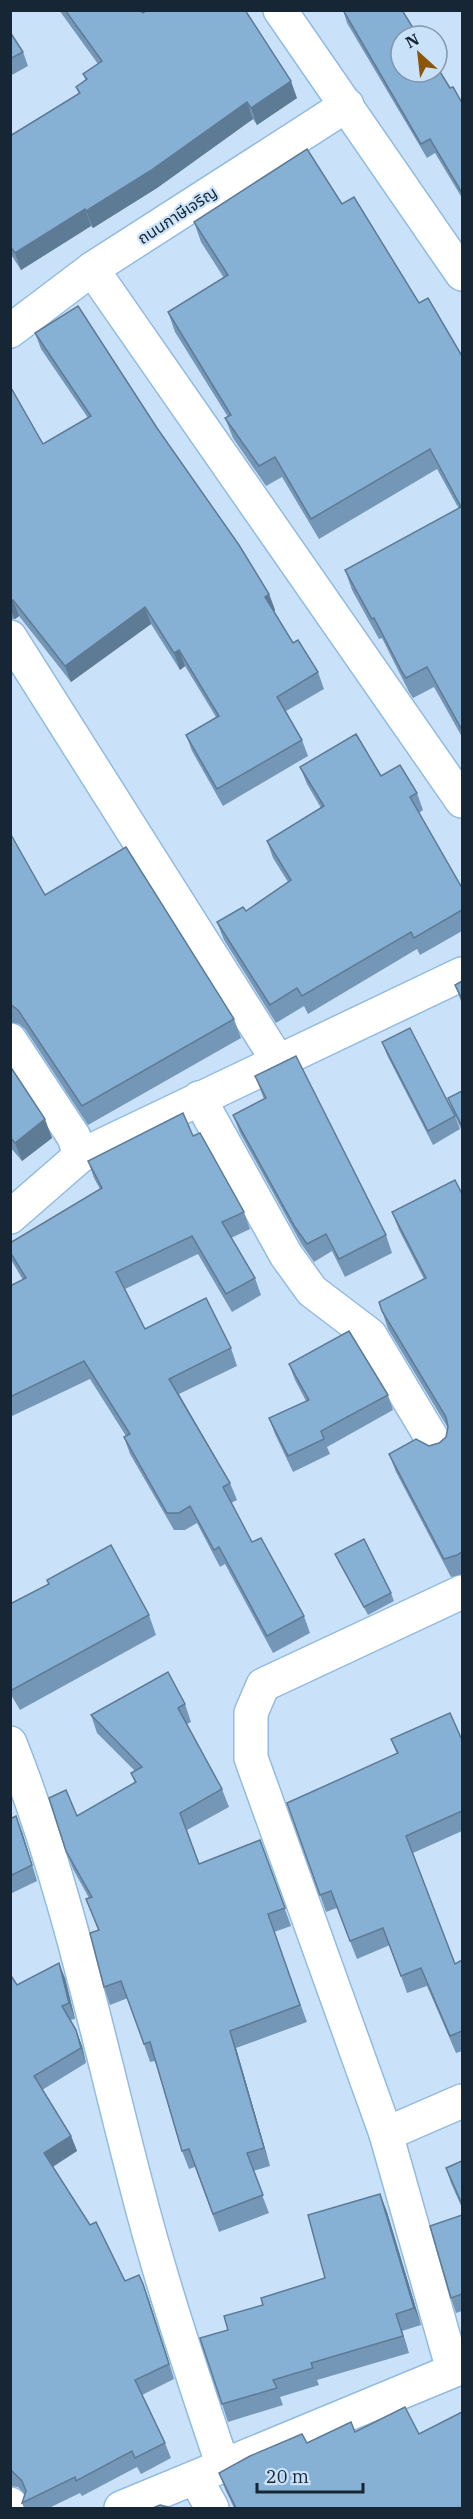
<svg xmlns="http://www.w3.org/2000/svg" width="473" height="2519" viewBox="0 0 473 2519" font-family="'IBM Plex Serif','Noto Sans Thai',serif">
  <style>
    .lines { fill: none; stroke-linecap: round; stroke-linejoin: round }
    .minor-casing { stroke: #92bbe1; stroke-width: 36 }
    .minor { stroke: #fff; stroke-width: 33 }
    .wall { fill: #7497b7 }
    .shaded-wall { fill: #5e7b95 }
    .building { fill: #87b0d5; stroke: #5e7b95; stroke-width: 1.5 }
    .labels { text-anchor: middle; dominant-baseline: central; stroke-width: 4.5; stroke-linejoin: round; paint-order: stroke }
    .street-label { font-size: 16px; fill: #162634; stroke: #c9e2f9 }
  </style>
  <rect width="100%" height="100%" fill="#c9e2f9"/>
  <g class="lines">
    <!-- minor casing -->
    <g class="minor-casing">
      <g id="minor">
        <path d="M280,10L462,274"/>
        <path d="M92,269L462,801"/>
        <path d="M10,331L92,269L347,105"/>
        <path d="M10,637L278,1061"/>
        <path d="M10,1040L74,1137L80,1156"/>
        <path d="M199,1098L286,1255L312,1291L370,1335L436,1445"/>
        <path d="M10,1217L80,1156L462,974"/>
        <path d="M10,1743C67,1887 98,2039 137,2188C161,2282 192,2374 223,2466"/>
        <path d="M386,2134L462,2101"/>
        <path d="M453,2370L386,2134L251,1758V1713L263,1685L462,1592"/>
        <path d="M196,2479L212,2508"/>
        <path d="M10,2504L13,2508"/>
        <path d="M121,2508L462,2367"/>
      </g>
    </g>
    <!-- minor -->
    <use href="#minor" class="minor"/>
  </g>
  <!-- wall -->
  <g class="wall">
    <path d="M59,10H140L143,13L297,98L257,125L253,119L157,188L93,228L91,226L21,270L10,253V136L79,94L76,87L86,81L83,74L98,64Z"/>
    <path d="M343,10L450,88L462,103V198L435,153L427,158L347,23Z"/>
    <path d="M10,32L23,52L28,66L10,76Z"/>
    <path d="M342,204L419,303L462,356V737L434,687L413,698L409,692L382,638L379,639L352,590L345,570L459,509L437,469L319,539L282,477L266,486L233,438L225,418L228,417L175,332L168,312L224,278L201,242L194,222Z"/>
    <path d="M35,333L157,428L269,594L275,610L274,612L293,643L318,672L324,689L286,711L302,740L308,756L223,806L192,751L186,735L216,717L185,666L180,670L151,624L71,682L19,616L15,619H10V386L43,444L88,418L41,349Z"/>
    <path d="M300,767L381,776L417,793L423,810L419,813L462,888V931L420,955L417,949L308,1014L304,1006L276,1023L224,940L217,922L246,911L288,882L273,858L267,841L321,808L307,784Z"/>
    <path d="M10,833L45,895L234,1019L241,1038L88,1125L25,1029L19,1024L10,1022Z"/>
    <path d="M462,981V1004L455,985Z"/>
    <path d="M382,1042L455,1116L460,1129L433,1145L387,1055Z"/>
    <path d="M10,1066L52,1138L22,1161L10,1147Z"/>
    <path d="M255,1076L386,1235L392,1253L345,1277L332,1251L314,1262L302,1245L240,1133L233,1115L264,1099Z"/>
    <path d="M462,1091V1131L455,1116L448,1098Z"/>
    <path d="M193,1136L244,1212L250,1229L231,1238L255,1278L261,1295L232,1312L198,1254L125,1289L145,1329L231,1348L237,1366L179,1394L230,1483L237,1500L231,1503L252,1542L304,1616L310,1633L273,1653L225,1564L220,1567L197,1523L185,1530H174L130,1454L124,1437L126,1436L90,1379L10,1417V1286L23,1280L13,1263L10,1257V1243L100,1189L94,1178L88,1161Z"/>
    <path d="M462,1194V1574L451,1577L396,1472L389,1454L439,1443L446,1437L448,1428L388,1329L379,1302L424,1279L399,1230L392,1212Z"/>
    <path d="M289,1364L388,1395L393,1410L327,1447L330,1454L293,1472L275,1434L269,1418L306,1401L295,1380Z"/>
    <path d="M335,1554L391,1593L394,1601L368,1615L339,1562Z"/>
    <path d="M47,1580L149,1615L156,1635L20,1710L10,1693V1604L48,1584Z"/>
    <path d="M185,1704L191,1722L187,1724L222,1789L229,1807L187,1830L199,1864L260,1840L291,1926L274,1932L307,2022L236,2048L270,2166L253,2171L269,2213L219,2232L195,2167L189,2169L182,2151L155,2061L150,2062L128,1998L110,2005L104,1987L98,1930L86,1899L89,1898L73,1869L66,1851L77,1816L135,1783L131,1773L135,1771L97,1733L91,1715Z"/>
    <path d="M391,1739L462,1740V1831L413,1853L455,1964L462,1960V2051L456,2053L427,1986L407,1993L390,1945L357,1959L337,1908L326,1912L287,1803L397,1754Z"/>
    <path d="M10,1819L22,1832L37,1881L10,1894Z"/>
    <path d="M10,1974L17,1985L65,1978L75,2019L70,2020L76,2030L82,2046L86,2063L42,2090L71,2136L77,2151L53,2167L125,2281L149,2300L174,2379L142,2395L165,2443L171,2458L141,2474L137,2467L82,2496L80,2493L49,2508H24L22,2503L25,2494L18,2487L10,2486Z"/>
    <path d="M462,2161V2208L451,2183L446,2168Z"/>
    <path d="M380,2194L387,2212L421,2325L402,2331L409,2353L317,2380L319,2385L280,2397L283,2405L228,2422L222,2404L228,2330L263,2305L325,2278Z"/>
    <path d="M462,2215V2311L456,2313L451,2298Z"/>
    <path d="M355,2432L419,2434L462,2508H234L225,2489L219,2473L307,2443Z"/>
  </g>
  <!-- shaded-wall -->
  <g class="shaded-wall">
    <path d="M291,81L297,98L257,125L251,108Z"/>
    <path d="M247,102L253,119L157,188L93,228L86,211Z"/>
    <path d="M85,209L91,226L21,270L15,253Z"/>
    <path d="M269,594L275,610L271,613L265,597Z"/>
    <path d="M13,600L19,616L15,619L10,608V602Z"/>
    <path d="M145,607L151,624L71,682L65,666Z"/>
    <path d="M179,650L185,666L180,670L174,653Z"/>
    <path d="M45,1119L52,1138L22,1161L15,1143Z"/>
    <path d="M16,1816L22,1832L37,1881L32,1865Z"/>
    <path d="M59,1963L65,1978L75,2019L69,2003Z"/>
    <path d="M76,2030L82,2046L86,2063L81,2048Z"/>
    <path d="M230,2031L236,2048L270,2166L264,2148Z"/>
    <path d="M71,2136L77,2151L50,2168L44,2153Z"/>
    <path d="M380,2194L387,2212L421,2325L414,2308Z"/>
    <path d="M143,2284L149,2300L174,2379L169,2364Z"/>
    <path d="M396,2314L402,2331L409,2353L403,2336Z"/>
  </g>
  <!-- building -->
  <g class="building">
    <path d="M65,10H140L143,13L147,10H245L291,81L251,108L247,102L150,171L86,211L85,209L15,253L10,246V136L80,93L76,87L87,79L83,74L102,61Z"/>
    <path d="M343,10H402L418,36H401V72H437V67L450,88L453,87L462,103V193L430,139L421,144Z"/>
    <path d="M10,32L23,52L10,59Z"/>
    <path d="M307,149L342,204L354,197L419,303L428,298L462,356V730L427,667L406,678L402,672L374,618L372,619L345,570L461,507L430,449L311,519L275,457L259,466L225,418L231,415L168,312L228,275L194,222Z"/>
    <path d="M78,306L157,428L239,545L269,594L265,597L293,643L298,640L318,672L277,697L302,740L217,789L186,735L219,716L179,650L174,653L145,607L65,666L13,600L10,602V386L43,444L91,416L35,333Z"/>
    <path d="M356,734L381,776L400,765L417,793L410,797L462,888V910L414,938L411,932L302,996L297,988L270,1005L217,922L243,907L246,911L291,880L267,841L324,806L300,767Z"/>
    <path d="M10,833L45,895L126,847L234,1019L82,1106L18,1010L10,1004Z"/>
    <path d="M462,981V999L455,985Z"/>
    <path d="M410,1028L455,1116L428,1131L382,1042Z"/>
    <path d="M296,1056L386,1235L339,1259L326,1234L307,1244L295,1227L233,1115L266,1098L255,1076Z"/>
    <path d="M10,1066L45,1119L15,1143L10,1137Z"/>
    <path d="M462,1091V1126L448,1098Z"/>
    <path d="M183,1113L193,1136L200,1133L244,1212L222,1222L255,1278L226,1294L192,1236L116,1272L145,1329L206,1298L231,1348L169,1379L230,1483L223,1487L252,1542L261,1538L304,1616L267,1636L219,1547L214,1550L190,1506L179,1513H167L124,1437L130,1434L84,1361L10,1397V1286L26,1278L10,1252V1243L102,1188L88,1161Z"/>
    <path d="M455,1180L462,1194V1552L457,1555L444,1559L389,1454L416,1439L429,1446L439,1443L446,1437L448,1427L446,1417L382,1311L379,1302L426,1278L392,1212Z"/>
    <path d="M349,1331L388,1395L321,1431L324,1439L288,1456L269,1418L309,1400L289,1364Z"/>
    <path d="M364,1539L391,1593L364,1607L335,1554Z"/>
    <path d="M111,1545L149,1615L12,1690L10,1687V1604L49,1584L47,1580Z"/>
    <path d="M168,1672L185,1704L178,1708L222,1789L180,1813L199,1864L260,1840L285,1908L268,1914L300,2005L230,2031L264,2148L247,2153L263,2195L213,2214L189,2149L182,2151L150,2042L144,2044L121,1981L104,1987L90,1933L99,1930L86,1899L92,1897L66,1851L49,1798L66,1790L77,1816L136,1782L131,1773L142,1767L91,1715Z"/>
    <path d="M450,1713L462,1740V1811L406,1836L455,1964L462,1960V2031L450,2036L421,1968L401,1976L383,1928L350,1941L331,1891L320,1895L287,1803L398,1753L391,1739Z"/>
    <path d="M16,1816L32,1865L10,1876V1819Z"/>
    <path d="M59,1963L69,2003L62,2006L76,2030L81,2048L34,2076L71,2136L44,2153L90,2225L96,2222L125,2281L139,2275L143,2284L169,2364L135,2380L165,2443L135,2458L132,2451L76,2481L75,2477L22,2503L26,2491L22,2481L12,2471H10V1974L17,1985Z"/>
    <path d="M462,2161V2204L446,2168Z"/>
    <path d="M380,2194L414,2308L396,2314L403,2336L311,2363L313,2368L273,2380L277,2388L222,2404L200,2338L228,2330L224,2316L263,2305L261,2298L325,2278L308,2215Z"/>
    <path d="M462,2215V2294L451,2298L430,2226Z"/>
    <path d="M405,2407L419,2434L462,2412V2508H236L219,2473L250,2456L302,2434L307,2443L351,2422L355,2432Z"/>
    <path d="M160,2505L172,2508H153Z"/>
  </g>
  <g class="labels">
    <!-- street labels -->
    <g class="street-label">
      <text transform="translate(177 215) rotate(-33)">ถนนภาษีเจริญ</text>
    </g>
  </g>
  <!-- border -->
  <rect width="473" height="2519" fill="none" stroke="#162634" stroke-width="24"/>
  <!-- north arrow -->
  <g transform="translate(419 54) rotate(333)"><circle r="28" fill="#c9e2f9" stroke="#8197aa" stroke-width="1.5"/>
  <path d="M0-4.5L10 22L0 15L-10 22Z" fill="#8c5509"/>
  <text y="-9" font-size="16" font-weight="bold" text-anchor="middle" fill="#162634">N</text>
  </g>
  <!-- scale -->
  <path d="M257 2483v9h106v-9" fill="none" stroke="#162634" stroke-width="3"/>
  <text x="266" y="2483" font-size="18" fill="#162634" stroke="#c9e2f9" stroke-width="4.5" paint-order="stroke">20 m</text>
</svg>
